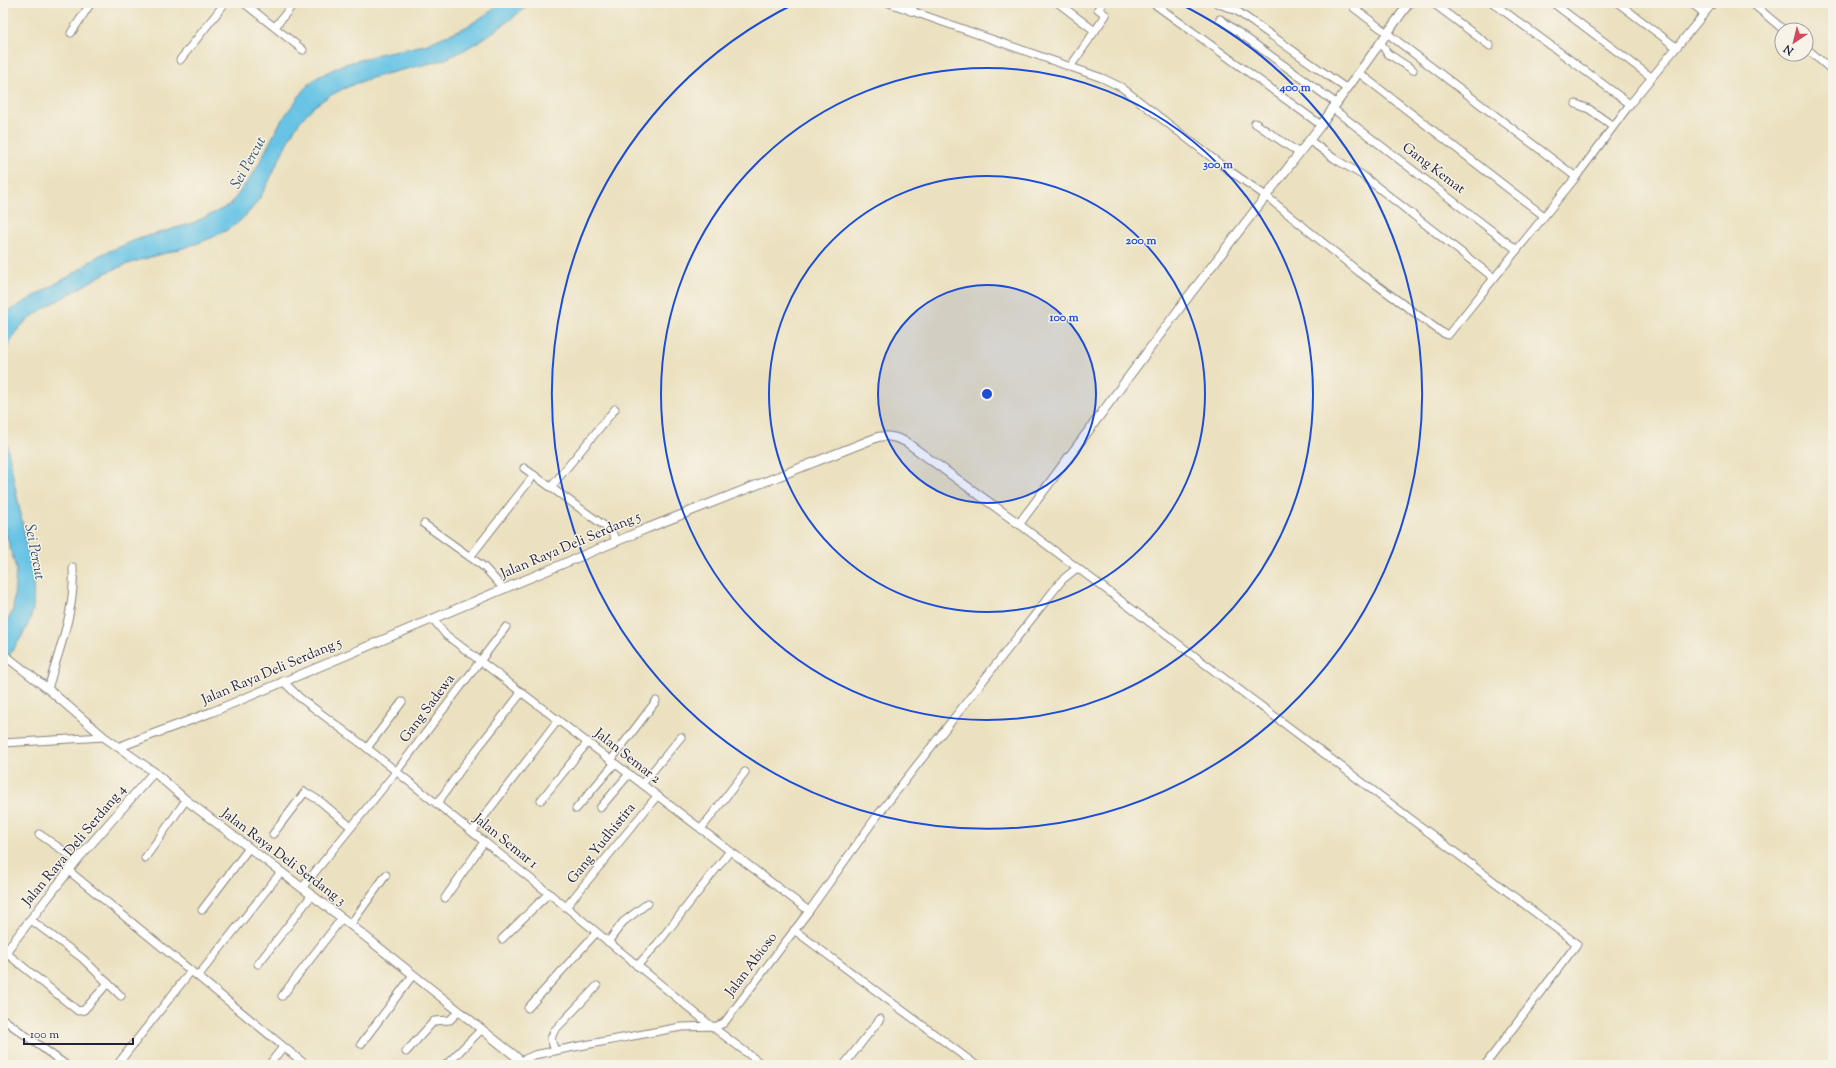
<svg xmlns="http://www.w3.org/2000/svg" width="1836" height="1068" viewBox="0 0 1836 1068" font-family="'Sorts Mill Goudy',serif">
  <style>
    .water { fill: #67c4e5; stroke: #447390 }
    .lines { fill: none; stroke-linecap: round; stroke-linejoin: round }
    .minor-casing { stroke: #86827e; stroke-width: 9 }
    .tertiary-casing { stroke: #86827e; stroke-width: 10 }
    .minor { stroke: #fff; stroke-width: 7 }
    .tertiary { stroke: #fff; stroke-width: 8 }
    .ring { fill: none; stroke: #1d4ed8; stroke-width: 2 }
    .labels { text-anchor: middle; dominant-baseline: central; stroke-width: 3; stroke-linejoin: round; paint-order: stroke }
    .street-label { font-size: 14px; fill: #22223b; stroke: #f7f3e8 }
    .water-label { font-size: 15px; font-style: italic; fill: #37536e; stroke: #f7f3e8 }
    .centre { fill: #1d4ed8; stroke: #f7f3e8; stroke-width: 2 }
    .ring-label { font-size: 12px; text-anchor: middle; font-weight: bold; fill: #1d4ed8; stroke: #f7f3e8; stroke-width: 3; stroke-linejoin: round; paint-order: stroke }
  </style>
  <rect width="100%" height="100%" fill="#f7f3e8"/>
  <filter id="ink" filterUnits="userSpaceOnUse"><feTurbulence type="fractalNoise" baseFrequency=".025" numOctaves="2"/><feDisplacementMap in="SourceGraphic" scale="8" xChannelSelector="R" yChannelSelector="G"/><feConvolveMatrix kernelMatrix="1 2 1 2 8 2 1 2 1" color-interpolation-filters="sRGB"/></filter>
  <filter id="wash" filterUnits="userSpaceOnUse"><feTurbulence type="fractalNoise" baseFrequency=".012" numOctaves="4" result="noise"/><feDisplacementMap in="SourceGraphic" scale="16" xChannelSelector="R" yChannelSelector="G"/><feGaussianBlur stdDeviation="0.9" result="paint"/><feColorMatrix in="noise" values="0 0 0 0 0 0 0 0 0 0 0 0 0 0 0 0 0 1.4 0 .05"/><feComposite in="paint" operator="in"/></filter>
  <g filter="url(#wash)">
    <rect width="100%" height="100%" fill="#ebe1c0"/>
    <!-- water -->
    <g class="water">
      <path d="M499,3H530C510,22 469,50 443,60C433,63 421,65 411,68C379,75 348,83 320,102C274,134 279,200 227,230C191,251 148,254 110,271C99,276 89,283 78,289C57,302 30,313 15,333C8,342 5,353 3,364V316L12,309L73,274L98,256L138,239L193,223L230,205L255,171L281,121L306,87L316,78L342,65L383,53L425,45L466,27L490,12Z"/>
      <path d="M3,425L33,578C33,589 34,599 33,609C29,629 14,648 3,664V627L13,611L16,569L3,523Z"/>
    </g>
  </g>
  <g filter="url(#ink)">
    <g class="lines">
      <!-- minor casing -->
      <g class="minor-casing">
        <g id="minor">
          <path d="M244,3L303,50"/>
          <path d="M889,3L1102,78L1121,87L1220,164L1266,196L1359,272L1441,332L1448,335L1576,177L1630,104L1713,3"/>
          <path d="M1058,3L1095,31"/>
          <path d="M1153,3L1321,125"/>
          <path d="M1217,3L1237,11L1347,89"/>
          <path d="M1433,3L1490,46"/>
          <path d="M1493,3L1630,104"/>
          <path d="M1553,3L1651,77"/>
          <path d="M1618,3L1676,47"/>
          <path d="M1691,3L1704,13"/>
          <path d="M1752,3L1784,30"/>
          <path d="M1354,8L1576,177"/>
          <path d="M910,11L916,3"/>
          <path d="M1220,19L1336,103"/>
          <path d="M275,27L294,3"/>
          <path d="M71,33L91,3"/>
          <path d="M1381,43L1387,53L1413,70"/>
          <path d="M1806,48L1833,71"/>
          <path d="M180,60L225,3"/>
          <path d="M1070,67L1106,15L1098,9L1103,3"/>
          <path d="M1359,73L1544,216"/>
          <path d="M1576,104L1589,109L1613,126"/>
          <path d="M1332,108L1517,250"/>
          <path d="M1255,123L1299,153"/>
          <path d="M1309,140L1335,159L1362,175L1494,278"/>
          <path d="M524,468L606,527L613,534L616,542"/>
          <path d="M551,487L615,409"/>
          <path d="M424,524L484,567L504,589"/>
          <path d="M1019,524L1577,944L1485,1065"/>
          <path d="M470,557L534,475"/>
          <path d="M433,619L446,635L809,911"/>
          <path d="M283,681L299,697L367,748L566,907L710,1025L763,1065"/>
          <path d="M48,689C59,649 76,609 73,567"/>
          <path d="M3,743L104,737"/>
          <path d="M367,748L402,702"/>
          <path d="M611,760L656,701"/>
          <path d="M642,784L681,737"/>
          <path d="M541,800L588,742"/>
          <path d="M437,804L462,768L522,692"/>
          <path d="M600,808L629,774"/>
          <path d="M576,809L615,763"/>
          <path d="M701,829L745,772"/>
          <path d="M472,832L558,720"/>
          <path d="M39,834L77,860"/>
          <path d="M273,834L305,792L320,801L351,827"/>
          <path d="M145,858L186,800"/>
          <path d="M69,871L306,1065"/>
          <path d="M302,888L396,772L506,627"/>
          <path d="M445,898L484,842"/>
          <path d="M566,907L657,796"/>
          <path d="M202,910L249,848"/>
          <path d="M31,920L82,958L121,996"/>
          <path d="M350,925L386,875"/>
          <path d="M794,930L976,1065"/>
          <path d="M502,939L549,893"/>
          <path d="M608,942L623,922L648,903"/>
          <path d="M5,952L78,1011L84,1010L108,983"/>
          <path d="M258,964L312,895"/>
          <path d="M637,966L658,943L730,851"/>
          <path d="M198,976L281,872"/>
          <path d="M282,996L342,918"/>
          <path d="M528,1008L596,933"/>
          <path d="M3,1019L66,1065"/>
          <path d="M361,1044L413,975"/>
          <path d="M555,1051L551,1039L554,1031L597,986"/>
          <path d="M406,1052L434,1021L450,1020L459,1011"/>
          <path d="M521,1061L534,1055L569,1048L681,1027L717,1026L724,1023L809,911L874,820L1062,580L1077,568"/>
          <path d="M117,1065L191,971"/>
          <path d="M269,1065L283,1047"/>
          <path d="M446,1065L482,1029"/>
          <path d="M844,1065L880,1019"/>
        </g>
      </g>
      <!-- tertiary casing -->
      <g class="tertiary-casing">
        <g id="tertiary">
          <path d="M3,654L48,689L104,737L154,772L186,800L342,918L514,1055L521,1061L522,1065"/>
          <path d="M119,747L212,712L648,528L878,437C888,435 896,437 906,442L1019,524L1188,297L1321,125L1409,3"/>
          <path d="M3,955L77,860L154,772"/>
        </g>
      </g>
      <!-- minor -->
      <use href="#minor" class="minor"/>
      <!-- tertiary -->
      <use href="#tertiary" class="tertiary"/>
    </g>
  </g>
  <!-- distance rings -->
  <circle cx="987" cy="394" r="109" fill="#1d4ed8" fill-opacity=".12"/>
  <g class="ring">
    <circle cx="987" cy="394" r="109"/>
    <circle cx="987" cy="394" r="218"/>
    <circle cx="987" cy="394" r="326"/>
    <path d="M1178 3A435 435 0 1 1 796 3"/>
  </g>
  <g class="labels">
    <!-- street labels -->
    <g class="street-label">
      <text transform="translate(1433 169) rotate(37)">Gang Kemat</text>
      <text transform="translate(571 546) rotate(-23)">Jalan Raya Deli Serdang 5</text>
      <text transform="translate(272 672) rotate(-23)">Jalan Raya Deli Serdang 5</text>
      <text transform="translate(428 709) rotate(-53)">Gang Sadewa</text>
      <text transform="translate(627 757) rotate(38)">Jalan Semar 2</text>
      <text transform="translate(505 842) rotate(39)">Jalan Semar 1</text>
      <text transform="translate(602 844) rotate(-51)">Gang Yudhistira</text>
      <text transform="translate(75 846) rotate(-50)">Jalan Raya Deli Serdang 4</text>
      <text transform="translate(283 858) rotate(37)">Jalan Raya Deli Serdang 3</text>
      <text transform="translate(752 965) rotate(-53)">Jalan Abioso</text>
    </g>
    <!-- water labels -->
    <g class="water-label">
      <text transform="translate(249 163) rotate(-61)">Sei Percut</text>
      <text transform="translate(34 552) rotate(79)">Sei Percut</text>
    </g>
  </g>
  <circle cx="987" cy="394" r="6" class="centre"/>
  <g class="ring-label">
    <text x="1295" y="91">400 m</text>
    <text x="1218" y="168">300 m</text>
    <text x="1141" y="244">200 m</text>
    <text x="1064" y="321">100 m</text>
  </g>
  <!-- margin -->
  <rect width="1836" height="1068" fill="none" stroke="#f7f3e8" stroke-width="16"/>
  <!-- north arrow -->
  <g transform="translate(1794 42) rotate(215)"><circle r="19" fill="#f7f3e8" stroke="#a29fa3"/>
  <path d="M0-3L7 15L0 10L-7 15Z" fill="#d1495b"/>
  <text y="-6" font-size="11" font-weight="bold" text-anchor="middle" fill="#22223b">N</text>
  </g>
  <!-- scale -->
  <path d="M24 1038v6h109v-6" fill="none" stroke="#22223b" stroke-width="2"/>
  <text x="30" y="1038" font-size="12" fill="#22223b" stroke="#f7f3e8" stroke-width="3" paint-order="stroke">100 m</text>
</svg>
